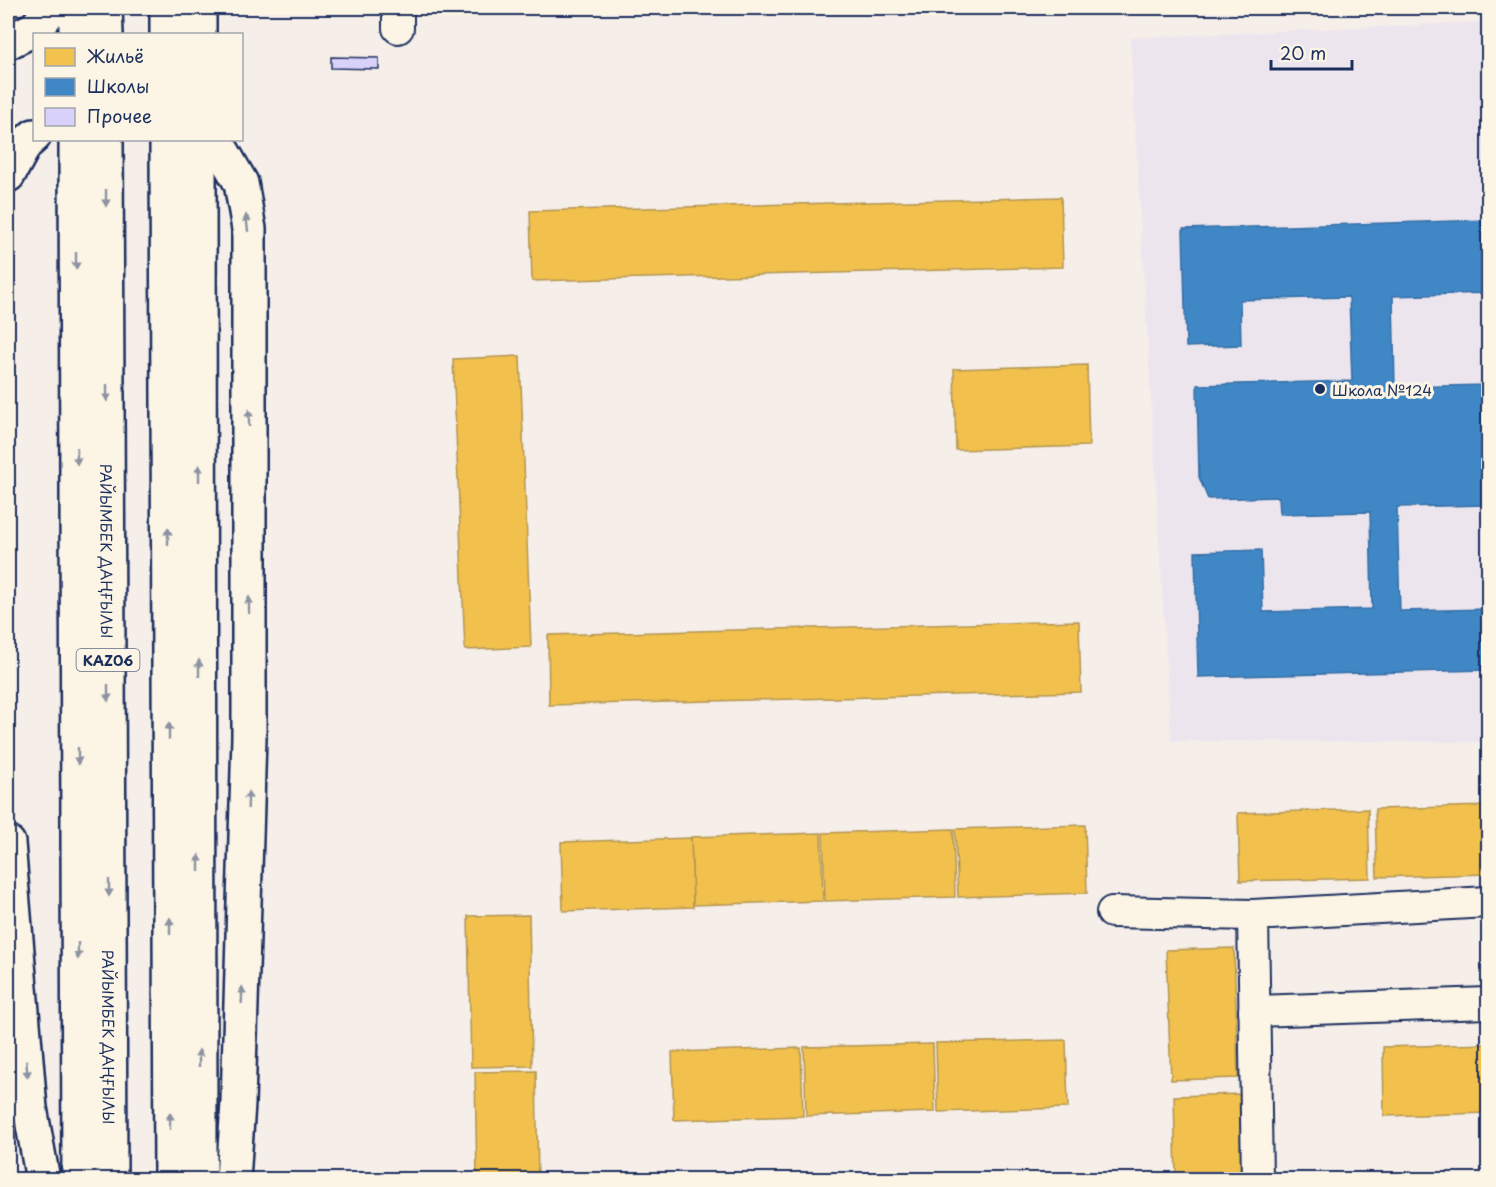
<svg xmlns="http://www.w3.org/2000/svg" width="1496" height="1187" viewBox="0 0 1496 1187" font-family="'Playpen Sans',sans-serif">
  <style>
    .built { fill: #ece5ee }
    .homes { fill: #f2c14e; stroke: #b29553; stroke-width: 1.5 }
    .schools { fill: #3f88c5; stroke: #346da6; stroke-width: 1.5 }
    .building { fill: #d8d1f9; stroke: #1b2f5e; stroke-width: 1.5 }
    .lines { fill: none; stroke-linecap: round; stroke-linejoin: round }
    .street-casing { stroke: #1b2f5e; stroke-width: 34 }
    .secondary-casing { stroke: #1b2f5e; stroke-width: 38 }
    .highway-casing { stroke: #1b2f5e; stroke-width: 38 }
    .street { stroke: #fcf5e5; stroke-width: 30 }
    .secondary { stroke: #fcf5e5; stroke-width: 33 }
    .highway { stroke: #fcf5e5; stroke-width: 33 }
    .oneway { fill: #8c92a2 }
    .poi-dot { fill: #1b2f5e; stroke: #fcf5e5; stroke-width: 2 }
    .labels { text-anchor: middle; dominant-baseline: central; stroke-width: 6; stroke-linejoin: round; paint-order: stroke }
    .shield { fill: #fcf5e5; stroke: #5e6a86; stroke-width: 1.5 }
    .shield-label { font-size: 14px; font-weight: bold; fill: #1b2f5e }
    .poi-label { font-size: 15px; fill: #1b2f5e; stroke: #fcf5e5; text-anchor: start }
    .street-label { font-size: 15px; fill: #1b2f5e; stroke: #fcf5e5 }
  </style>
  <rect width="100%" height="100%" fill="#f5eee9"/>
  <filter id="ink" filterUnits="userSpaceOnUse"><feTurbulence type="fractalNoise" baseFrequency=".0167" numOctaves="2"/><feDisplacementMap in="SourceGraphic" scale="12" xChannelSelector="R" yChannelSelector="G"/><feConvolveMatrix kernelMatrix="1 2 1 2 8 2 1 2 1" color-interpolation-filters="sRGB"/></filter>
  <g filter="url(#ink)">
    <!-- built -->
    <path class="built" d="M1488,22V742L1171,741L1130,38Z"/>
    <!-- homes -->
    <g class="homes">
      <path d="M1061,197L1063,267L532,281L530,211Z"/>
      <path d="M520,356L531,647L465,650L453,359Z"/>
      <path d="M1087,365L1089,446L956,450L954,369Z"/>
      <path d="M1079,621L1081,692L549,705L548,635Z"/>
      <path d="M1488,806V874L1377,877L1375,809Z"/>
      <path d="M1368,809L1370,878L1240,881L1238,813Z"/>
      <path d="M1085,825L1087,893L958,897L955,829Z"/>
      <path d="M953,829L955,897L825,901L823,833Z"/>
      <path d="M821,833L823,901L693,905L691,837Z"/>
      <path d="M691,838L693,907L563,911L561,842Z"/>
      <path d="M529,915L532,1066L471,1067L468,916Z"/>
      <path d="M1234,948L1238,1078L1171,1080L1166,950Z"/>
      <path d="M1066,1040L1068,1108L938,1112L936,1043Z"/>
      <path d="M933,1044L935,1112L806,1116L804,1047Z"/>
      <path d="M1488,1044V1113L1384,1116L1383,1047Z"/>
      <path d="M801,1048L803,1116L674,1120L672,1052Z"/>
      <path d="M536,1071L538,1180H477L475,1072Z"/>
      <path d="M1242,1094L1245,1180H1176L1174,1096Z"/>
    </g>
    <!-- schools -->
    <path class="schools" d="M1488,220V293L1393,296L1395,387L1488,385V505L1397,507L1400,611L1488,609V670L1198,677L1195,552L1261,550L1263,612L1372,609L1370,512L1280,514L1279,497L1208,499L1199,477L1197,385L1352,381L1349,297L1240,300L1241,345L1186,347L1183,229Z"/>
    <!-- building -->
    <path class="building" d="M331,57L379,58V69L331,68Z"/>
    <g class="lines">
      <!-- street casing -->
      <g class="street-casing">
        <g id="street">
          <path d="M398,8V28"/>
          <path d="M1112,912L1253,915"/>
          <path d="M1254,1011L1488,1003"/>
          <path d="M1257,1180L1253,915L1488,902"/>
        </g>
      </g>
      <!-- secondary casing -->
      <g class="secondary-casing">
        <g id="secondary">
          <path d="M76,8V34"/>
          <path d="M199,8V34"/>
          <path d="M8,42L36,28L51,8"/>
          <path d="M76,140L79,1180"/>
          <path d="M199,140L200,1180"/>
          <path d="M216,140L241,183L249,229V737L238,1103L233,1180"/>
          <path d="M8,175L25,144L34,136"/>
          <path d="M8,843L30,1108L43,1180"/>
        </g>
      </g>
      <!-- highway casing -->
      <g class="highway-casing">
        <g id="highway">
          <path d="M105,8L106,34"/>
          <path d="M167,8V34"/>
          <path id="s1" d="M106,140L110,1180"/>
          <path d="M167,140L171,1180"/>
        </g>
      </g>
      <!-- street -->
      <use href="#street" class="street"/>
      <!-- secondary -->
      <use href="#secondary" class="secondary"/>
      <!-- highway -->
      <use href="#highway" class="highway"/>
    </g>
    <!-- one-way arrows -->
    <defs><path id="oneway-solid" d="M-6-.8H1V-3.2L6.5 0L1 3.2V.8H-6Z" transform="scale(1.5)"/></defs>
    <g class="oneway">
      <use href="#oneway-solid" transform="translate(106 198) rotate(90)"/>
      <use href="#oneway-solid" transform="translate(247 223) rotate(-97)"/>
      <use href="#oneway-solid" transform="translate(76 261) rotate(90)"/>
      <use href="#oneway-solid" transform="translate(107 393) rotate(90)"/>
      <use href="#oneway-solid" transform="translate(249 418) rotate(-90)"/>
      <use href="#oneway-solid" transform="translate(77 456) rotate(90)"/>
      <use href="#oneway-solid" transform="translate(199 473) rotate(-90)"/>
      <use href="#oneway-solid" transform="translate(168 536) rotate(-90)"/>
      <use href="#oneway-solid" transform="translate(249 605) rotate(-90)"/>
      <use href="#oneway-solid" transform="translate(199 668) rotate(-90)"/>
      <use href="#oneway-solid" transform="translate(108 693) rotate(90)"/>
      <use href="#oneway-solid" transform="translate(169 731) rotate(-90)"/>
      <use href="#oneway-solid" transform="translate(78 756) rotate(90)"/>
      <use href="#oneway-solid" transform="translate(248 800) rotate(-88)"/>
      <use href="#oneway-solid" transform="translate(199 863) rotate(-90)"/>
      <use href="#oneway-solid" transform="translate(109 888) rotate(90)"/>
      <use href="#oneway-solid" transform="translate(170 926) rotate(-90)"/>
      <use href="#oneway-solid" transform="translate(78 951) rotate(90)"/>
      <use href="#oneway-solid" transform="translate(242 995) rotate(-88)"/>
      <use href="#oneway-solid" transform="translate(199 1058) rotate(-90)"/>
      <use href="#oneway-solid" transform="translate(27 1069) rotate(85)"/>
      <use href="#oneway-solid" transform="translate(170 1121) rotate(-90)"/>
    </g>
  </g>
  <!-- markers -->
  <circle class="poi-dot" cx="1320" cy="389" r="6"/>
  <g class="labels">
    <!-- shield labels -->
    <rect class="shield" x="76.5" y="649" width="63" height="22" rx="4.5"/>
    <g class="shield-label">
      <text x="108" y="660">KАZ06</text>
    </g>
    <!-- poi labels -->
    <g class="poi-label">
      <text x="1332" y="389">Школа №124</text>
    </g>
    <!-- street labels -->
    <g class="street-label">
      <text stroke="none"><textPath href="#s1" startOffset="411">РАЙЫМБЕК ДАҢҒЫЛЫ</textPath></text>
      <text stroke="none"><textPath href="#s1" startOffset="897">РАЙЫМБЕК ДАҢҒЫЛЫ</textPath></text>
    </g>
  </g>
  <!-- margin -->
  <rect width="1496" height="1187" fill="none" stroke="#fcf5e5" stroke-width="30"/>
  <rect x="15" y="15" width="1466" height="1157" fill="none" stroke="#1b2f5e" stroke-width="2" filter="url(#ink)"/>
  <!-- legend -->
  <rect x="33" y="33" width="210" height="108" fill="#fcf5e5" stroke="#a2a6af" stroke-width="1.5"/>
  <rect x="45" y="48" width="30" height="18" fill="#f2c14e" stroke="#a2a6af" stroke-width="1.5"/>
  <text x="87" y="63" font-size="18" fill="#1b2f5e">Жильё</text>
  <rect x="45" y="78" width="30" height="18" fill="#3f88c5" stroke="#a2a6af" stroke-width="1.5"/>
  <text x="87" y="93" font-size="18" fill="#1b2f5e">Школы</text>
  <rect x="45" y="108" width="30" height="18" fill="#d8d1f9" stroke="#a2a6af" stroke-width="1.5"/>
  <text x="87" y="123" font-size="18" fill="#1b2f5e">Прочее</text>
  <!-- scale -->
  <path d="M1271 60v9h81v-9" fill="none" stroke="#1b2f5e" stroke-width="3"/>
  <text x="1280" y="60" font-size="18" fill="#1b2f5e" stroke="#fcf5e5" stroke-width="4.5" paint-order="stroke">20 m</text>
</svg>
